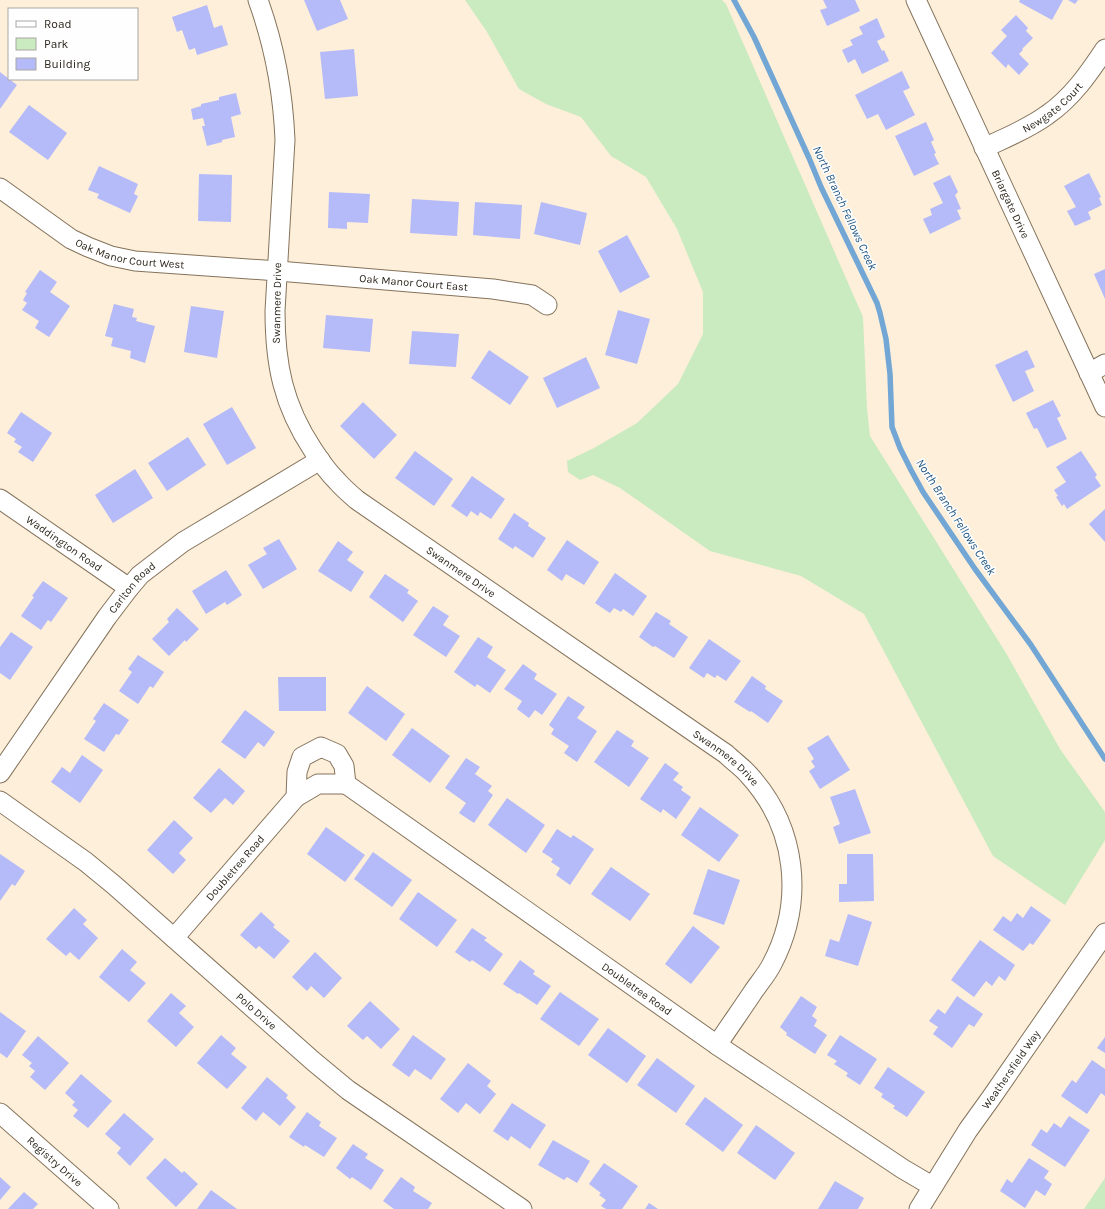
<svg xmlns="http://www.w3.org/2000/svg" width="1105" height="1209" viewBox="0 0 1105 1209" font-family="Karla,sans-serif">
  <style>
    .green { fill: #caeac0 }
    .lines { fill: none; stroke-linecap: round; stroke-linejoin: round }
    .stream { stroke: #72a6d4; stroke-width: 5.5 }
    .building { fill: #b5baf8 }
    .minor-casing { stroke: #84735c; stroke-width: 21 }
    .minor { stroke: #fff; stroke-width: 19 }
    .labels { text-anchor: middle; dominant-baseline: central; stroke-width: 3; stroke-linejoin: round; paint-order: stroke }
    .street-label { font-size: 11px; fill: #2c261c; stroke: #fefefe }
    .water-label { font-size: 12px; font-style: italic; fill: #1d5582; stroke: #fefefe }
  </style>
  <rect width="100%" height="100%" fill="#feefda"/>
  <!-- green -->
  <g class="green">
    <path d="M465,0H722L726,4L863,317L867,408L870,436L1006,653L1060,749L1105,812V840L1065,905L993,856L864,614L801,576L710,551L620,488L593,475L580,480L568,472L567,461L594,448L637,423L678,384L703,334V292L677,229L646,177L611,156L581,117L546,104L519,89L487,32Z"/>
    <path d="M1105,1178V1209H1084Z"/>
  </g>
  <g class="lines">
    <!-- stream -->
    <path class="stream" d="M734,0L754,37L809,158L821,187L877,303L880,313L886,339L890,374L892,427L900,448L911,470L923,492L975,569L1031,645L1105,759"/>
  </g>
  <!-- building -->
  <g class="building">
    <path d="M304,0H340L348,19L317,31Z"/>
    <path d="M823,0H855L860,11L827,26L820,10L827,8Z"/>
    <path d="M1020,0H1063L1052,20L1019,2Z"/>
    <path d="M1068,0H1078L1075,4Z"/>
    <path d="M207,5L214,28L222,25L228,45L197,55L195,48L189,50L182,30L177,32L172,17Z"/>
    <path d="M1016,15L1028,28L1026,31L1033,38L1022,49L1023,50L1019,54L1029,64L1019,75L1008,64L1006,68L991,53L1007,36L1001,30Z"/>
    <path d="M877,18L885,37L877,41L882,51L884,50L889,61L862,74L855,59L848,63L842,50L853,45L850,40L863,34L859,27Z"/>
    <path d="M354,49L358,96L325,99L320,52Z"/>
    <path d="M902,71L910,88L903,91L915,115L886,130L878,114L867,119L855,95Z"/>
    <path d="M0,72L17,85L0,109Z"/>
    <path d="M236,93L241,114L231,117L235,137L222,140V142L207,146L202,126H205L203,118L193,120L191,109L201,106V104L219,100V97Z"/>
    <path d="M29,105L67,133L48,160L9,132Z"/>
    <path d="M926,122L934,140L931,142L936,153L934,154L939,164L914,176L895,136Z"/>
    <path d="M99,166L138,184L134,194L138,196L130,213L97,198L99,194L88,190Z"/>
    <path d="M1089,173L1101,197L1099,198L1102,205L1088,212L1091,219L1075,226L1067,211L1076,207L1064,186Z"/>
    <path d="M199,174L232,175L231,222L198,221Z"/>
    <path d="M950,175L958,192L955,195L961,209L957,210L961,219L930,234L923,219L932,215L930,209L943,203L933,183Z"/>
    <path d="M329,192L370,194L368,223L347,222V229L328,228Z"/>
    <path d="M412,199L459,202L457,236L410,233Z"/>
    <path d="M475,202L522,205L520,239L473,235Z"/>
    <path d="M541,202L587,213L580,245L534,234Z"/>
    <path d="M627,235L650,277L620,293L598,251Z"/>
    <path d="M1105,269V299L1094,274Z"/>
    <path d="M40,270L57,282L50,292L70,306L49,337L35,328L39,321L22,310L27,303L23,300L27,293L25,292Z"/>
    <path d="M114,304L134,309L132,317L137,318L136,321L155,326L145,363L130,358L131,351L111,346L113,338L105,336Z"/>
    <path d="M191,306L224,311L217,358L184,352Z"/>
    <path d="M618,310L650,319L637,364L605,355Z"/>
    <path d="M326,315L373,319L370,352L323,348Z"/>
    <path d="M412,331L459,334L456,367L409,364Z"/>
    <path d="M489,350L529,377L510,405L471,378Z"/>
    <path d="M1027,350L1035,367L1025,371L1034,391L1013,402L995,365Z"/>
    <path d="M586,357L600,388L557,408L543,378Z"/>
    <path d="M1053,400L1061,416L1057,418L1067,439L1047,448L1037,428L1034,429L1026,413Z"/>
    <path d="M363,402L397,435L374,459L340,426Z"/>
    <path d="M232,407L256,448L227,465L203,424Z"/>
    <path d="M21,412L52,433L33,462L18,452L22,447L14,442L16,439L7,433Z"/>
    <path d="M188,437L206,465L167,491L148,463Z"/>
    <path d="M415,451L453,479L434,506L395,478Z"/>
    <path d="M1081,451L1097,475L1095,477L1101,486L1067,509L1064,504L1062,506L1056,497L1058,496L1054,490L1066,482L1056,467Z"/>
    <path d="M135,469L153,498L113,523L95,495Z"/>
    <path d="M472,476L505,499L491,519L480,512L478,516L471,511L467,517L451,506Z"/>
    <path d="M1105,509V542L1089,524Z"/>
    <path d="M514,513L529,523L528,526L546,538L533,558L515,546L513,549L498,539Z"/>
    <path d="M279,539L297,569L263,589L248,565L267,554L263,548Z"/>
    <path d="M567,540L599,562L584,585L566,574L562,581L547,570Z"/>
    <path d="M338,541L353,552L347,560L364,572L351,592L318,571Z"/>
    <path d="M226,570L242,595L227,605L225,602L206,614L192,591Z"/>
    <path d="M615,573L647,596L633,616L623,609L621,612L614,608L610,613L595,603Z"/>
    <path d="M385,574L409,590L407,593L418,601L403,622L369,597Z"/>
    <path d="M43,581L68,598L51,622L48,620L41,630L21,616L34,597L32,596Z"/>
    <path d="M433,606L449,616L443,625L460,636L446,657L413,635Z"/>
    <path d="M177,608L199,629L186,642L185,640L169,656L152,639L169,622L167,619Z"/>
    <path d="M656,612L671,621L669,624L688,637L674,658L655,646L653,647L639,637Z"/>
    <path d="M11,632L33,647L10,680L0,673V647Z"/>
    <path d="M478,637L493,647L487,657L506,670L490,693L477,684L475,687L454,672Z"/>
    <path d="M709,639L741,661L726,681L717,675L715,678L707,673L704,678L689,668Z"/>
    <path d="M138,655L164,672L153,688L150,686L138,704L119,691L132,672L128,669Z"/>
    <path d="M523,664L537,674L534,679L557,694L542,715L535,710L529,718L517,709L522,701L504,689Z"/>
    <path d="M752,676L766,686L765,689L783,701L768,723L751,711L750,712L734,702Z"/>
    <path d="M278,677H326V711H279Z"/>
    <path d="M367,686L405,714L386,741L348,713Z"/>
    <path d="M568,696L585,707L577,718L597,731L577,762L564,753L569,746L551,734L554,729L549,725Z"/>
    <path d="M104,703L129,720L119,735L116,734L104,752L84,739L96,721L93,719Z"/>
    <path d="M245,710L275,732L264,747L258,742L245,759L221,742Z"/>
    <path d="M412,728L450,756L430,783L392,755Z"/>
    <path d="M617,730L634,741L631,746L649,758L629,787L594,762Z"/>
    <path d="M828,735L850,770L820,789L809,771L815,767L811,761L814,759L807,748Z"/>
    <path d="M82,755L103,770L80,803L51,782L62,767L70,773Z"/>
    <path d="M466,758L480,767L475,774L492,786L488,791L493,795L474,823L459,813L466,803L445,788Z"/>
    <path d="M665,763L679,773L673,780L683,787L681,790L691,797L676,819L663,809L661,813L640,799Z"/>
    <path d="M219,768L245,791L233,805L225,798L211,813L193,798Z"/>
    <path d="M855,789L871,833L839,844L833,827L840,824L830,797Z"/>
    <path d="M507,798L545,825L526,853L488,825Z"/>
    <path d="M700,807L739,835L719,862L681,835Z"/>
    <path d="M174,820L193,838L179,853L186,860L173,874L147,850Z"/>
    <path d="M326,827L365,855L345,882L307,854Z"/>
    <path d="M557,829L571,838L573,835L594,849L570,885L556,875L560,868L551,862L553,859L542,852Z"/>
    <path d="M373,852L412,880L392,907L354,879Z"/>
    <path d="M0,854L25,871L15,886L12,884L0,901Z"/>
    <path d="M847,854H873L874,901L839,902V884H847Z"/>
    <path d="M611,867L650,894L630,921L591,894Z"/>
    <path d="M708,869L740,880L724,925L693,914Z"/>
    <path d="M418,892L457,920L437,947L399,919Z"/>
    <path d="M1031,906L1051,920L1033,945L1030,943L1023,951L993,930L1003,916L1011,922L1017,913L1023,918Z"/>
    <path d="M74,908L87,920L83,924L98,938L79,960L70,952L66,956L46,939Z"/>
    <path d="M261,912L275,925L273,927L290,941L274,959L259,946L256,949L240,935Z"/>
    <path d="M848,914L872,922L858,966L825,956L830,939L839,942Z"/>
    <path d="M693,926L720,947L691,984L665,964Z"/>
    <path d="M472,928L487,938L484,940L503,954L490,972L472,960L470,962L455,952Z"/>
    <path d="M980,940L1015,965L1005,981L999,976L992,986L986,981L974,997L951,980Z"/>
    <path d="M122,949L137,962L130,970L146,983L129,1002L99,977Z"/>
    <path d="M315,952L342,978L324,998L311,986L307,991L292,977Z"/>
    <path d="M520,960L535,971L533,974L551,986L537,1005L519,993L518,994L503,984Z"/>
    <path d="M560,992L599,1019L579,1046L540,1019Z"/>
    <path d="M171,993L186,1006L179,1013L194,1027L176,1047L147,1021Z"/>
    <path d="M801,996L817,1007L812,1016L817,1020L814,1026L827,1035L815,1054L786,1035L787,1033L780,1027Z"/>
    <path d="M957,996L983,1014L974,1027L969,1024L952,1048L933,1034L938,1027L929,1021L938,1009L945,1014Z"/>
    <path d="M370,1001L400,1029L381,1049L367,1036L363,1040L347,1026Z"/>
    <path d="M0,1012L26,1031L7,1058L0,1053Z"/>
    <path d="M608,1028L646,1056L627,1083L588,1055Z"/>
    <path d="M221,1035L236,1048L231,1054L247,1067L227,1089L197,1063Z"/>
    <path d="M413,1035L446,1059L431,1080L415,1069L409,1077L392,1065Z"/>
    <path d="M840,1035L877,1059L860,1085L846,1076L848,1073L834,1064L837,1061L827,1055Z"/>
    <path d="M38,1036L69,1063L45,1090L30,1077L35,1071L29,1066L32,1063L22,1055Z"/>
    <path d="M1105,1037V1053L1097,1048Z"/>
    <path d="M657,1058L695,1086L676,1113L637,1085Z"/>
    <path d="M1092,1060L1105,1069V1096L1101,1093L1087,1114L1061,1096L1072,1080L1076,1083Z"/>
    <path d="M468,1063L491,1081L487,1086L496,1094L480,1114L466,1103L458,1113L440,1099Z"/>
    <path d="M888,1067L925,1092L907,1117L893,1108L895,1106L881,1097L883,1094L874,1088Z"/>
    <path d="M81,1074L112,1101L88,1128L73,1116L78,1110L72,1105L75,1102L65,1093Z"/>
    <path d="M267,1077L288,1095L286,1098L296,1107L280,1126L263,1112L256,1121L241,1108Z"/>
    <path d="M705,1097L743,1125L723,1152L685,1124Z"/>
    <path d="M512,1103L546,1125L530,1149L511,1136L508,1141L493,1131Z"/>
    <path d="M307,1112L321,1122L319,1126L337,1138L324,1157L305,1145L304,1147L289,1137Z"/>
    <path d="M124,1113L154,1139L130,1166L117,1153L121,1148L105,1134Z"/>
    <path d="M1069,1116L1090,1130L1065,1167L1031,1145L1041,1129L1047,1133L1054,1123L1061,1128Z"/>
    <path d="M756,1125L795,1153L775,1180L737,1153Z"/>
    <path d="M553,1140L590,1161L577,1183L567,1177L564,1180L538,1165Z"/>
    <path d="M353,1144L368,1154L365,1158L384,1170L371,1190L352,1177L350,1179L336,1168Z"/>
    <path d="M165,1158L182,1173L184,1171L198,1184L176,1207L146,1178Z"/>
    <path d="M1029,1158L1049,1171L1044,1178L1052,1184L1045,1196L1036,1190L1025,1208L1000,1191L1007,1179L1012,1183Z"/>
    <path d="M604,1163L638,1186L622,1209H606L601,1206L606,1200L599,1195L601,1193L589,1184Z"/>
    <path d="M0,1177L11,1187L0,1200Z"/>
    <path d="M401,1177L415,1187L413,1191L432,1203L428,1209H394L383,1201Z"/>
    <path d="M835,1181L864,1198L858,1209H818Z"/>
    <path d="M211,1190L237,1209H197Z"/>
    <path d="M24,1192L38,1204L33,1209H8Z"/>
    <path d="M649,1203L658,1209H645Z"/>
  </g>
  <g class="lines">
    <!-- minor casing -->
    <g class="minor-casing">
      <g id="minor">
        <path id="s1" d="M258,0C275,47 283,91 285,140L275,311C275,364 283,405 313,450C320,461 328,472 337,481C343,488 350,494 357,500L726,754C733,761 742,767 748,774C797,827 805,901 772,964C767,974 759,983 753,992C741,1010 729,1027 717,1045"/>
        <path id="s2" d="M916,0L1105,407"/>
        <path id="s3" d="M984,148C1005,138 1028,129 1047,115C1072,98 1089,73 1105,49"/>
        <path id="s4" d="M0,188L71,239L88,247L111,256L135,261L278,271L493,289L532,295L547,305"/>
        <path d="M1089,373L1105,364"/>
        <path id="s5" d="M0,499L129,588"/>
        <path id="s6" d="M0,773L107,617L129,588L140,575L183,542L320,460"/>
        <path d="M296,797L318,784H346"/>
        <path id="s7" d="M0,801L86,862L114,885L313,1061L348,1090L522,1209"/>
        <path id="s8" d="M174,938L296,797L297,772L302,757L321,747L337,754L344,766L346,784L717,1045L903,1169L932,1186"/>
        <path id="s9" d="M0,1113L109,1209"/>
        <path id="s10" d="M919,1209L968,1130L991,1098L1105,933"/>
      </g>
    </g>
    <!-- minor -->
    <use href="#minor" class="minor"/>
  </g>
  <g class="labels">
    <!-- street labels -->
    <g class="street-label">
      <text stroke="none"><textPath href="#s3" startOffset="80">Newgate Court</textPath></text>
      <text stroke="none"><textPath href="#s2" startOffset="225">Briargate Drive</textPath></text>
      <text stroke="none"><textPath href="#s4" startOffset="149">Oak Manor Court West</textPath></text>
      <text stroke="none"><textPath href="#s4" startOffset="435">Oak Manor Court East</textPath></text>
      <text transform="translate(277 303) rotate(-89)">Swanmere Drive</text>
      <text stroke="none"><textPath href="#s5" startOffset="78">Waddington Road</textPath></text>
      <text stroke="none"><textPath href="#s1" startOffset="654">Swanmere Drive</textPath></text>
      <text stroke="none"><textPath href="#s6" startOffset="228">Carlton Road</textPath></text>
      <text stroke="none"><textPath href="#s1" startOffset="978">Swanmere Drive</textPath></text>
      <text stroke="none"><textPath href="#s8" startOffset="93">Doubletree Road</textPath></text>
      <text stroke="none"><textPath href="#s8" startOffset="654">Doubletree Road</textPath></text>
      <text stroke="none"><textPath href="#s7" startOffset="332">Polo Drive</textPath></text>
      <text stroke="none"><textPath href="#s10" startOffset="167">Weathersfield Way</textPath></text>
      <text stroke="none"><textPath href="#s9" startOffset="73">Registry Drive</textPath></text>
    </g>
    <!-- water labels -->
    <g class="water-label">
      <text transform="translate(845 208) rotate(65)">North Branch Fellows Creek</text>
      <text transform="translate(956 517) rotate(57)">North Branch Fellows Creek</text>
    </g>
  </g>
  <!-- legend -->
  <rect x="8" y="8" width="130" height="72" fill="#fefefe" stroke="#aaa8a4"/>
  <rect x="16" y="21" width="20" height="6" fill="#ffffff" stroke="#aaa8a4"/>
  <text x="44" y="28" font-size="12" fill="#2c261c">Road</text>
  <rect x="16" y="38" width="20" height="12" fill="#caeac0" stroke="#aaa8a4"/>
  <text x="44" y="48" font-size="12" fill="#2c261c">Park</text>
  <rect x="16" y="58" width="20" height="12" fill="#b5baf8" stroke="#aaa8a4"/>
  <text x="44" y="68" font-size="12" fill="#2c261c">Building</text>
</svg>
